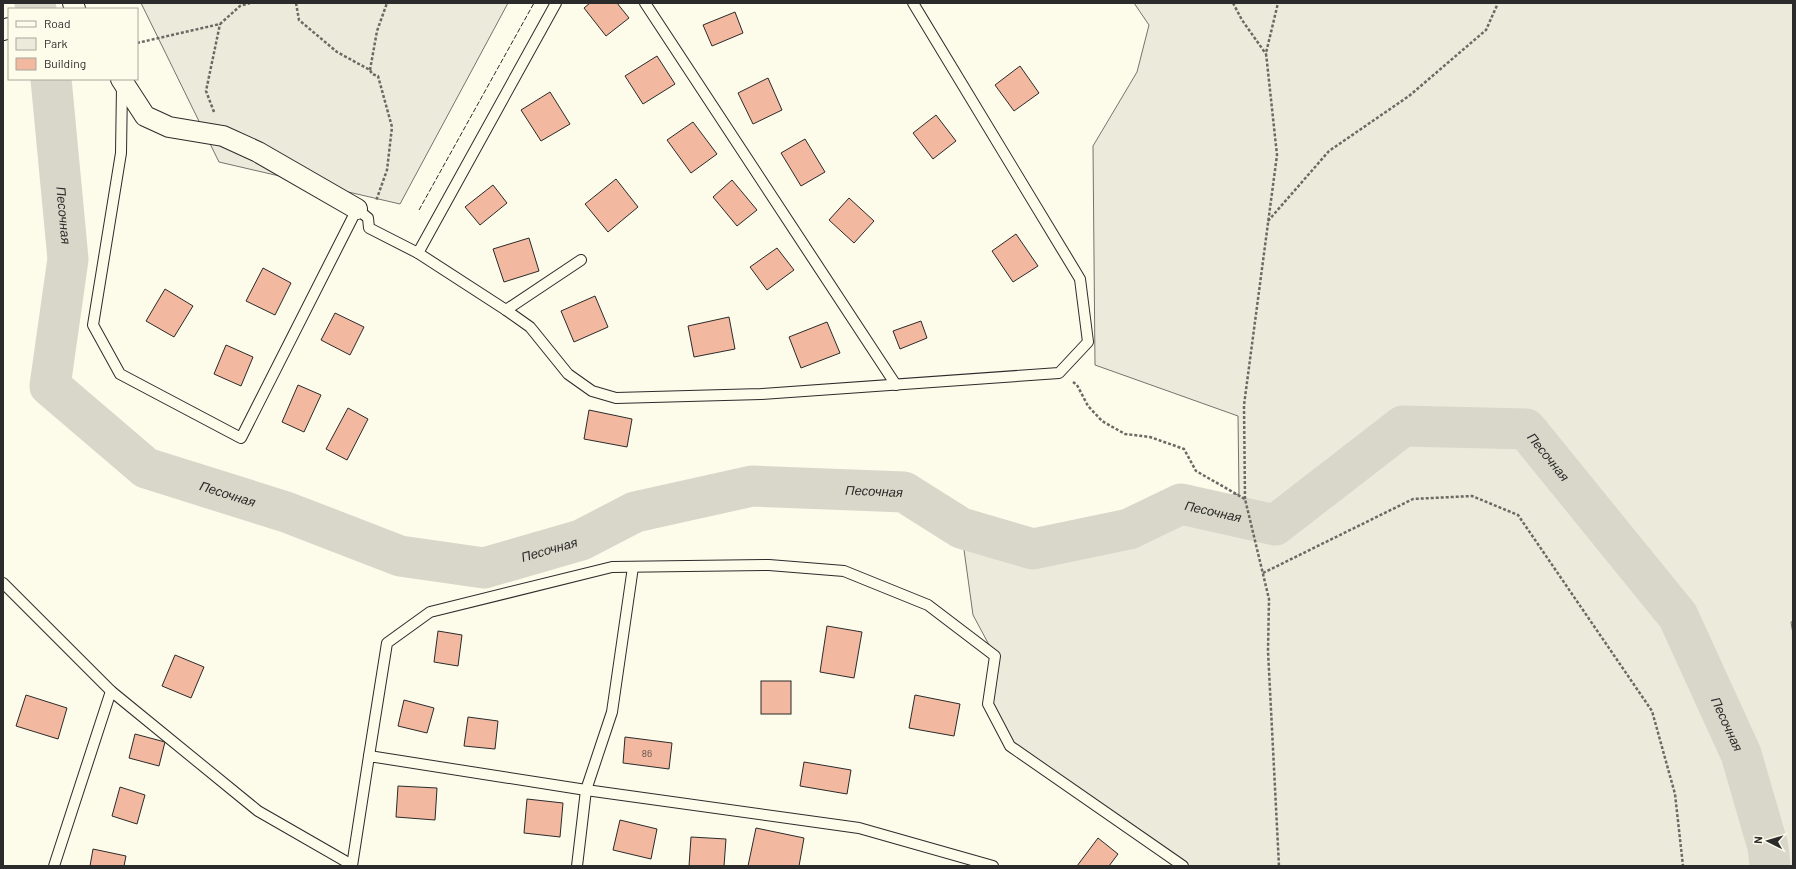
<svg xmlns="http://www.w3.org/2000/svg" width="1796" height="869" viewBox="0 0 1796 869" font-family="Barlow,sans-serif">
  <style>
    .green { fill: #ecebdb; stroke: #74746e }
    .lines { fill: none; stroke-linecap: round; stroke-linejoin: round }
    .river { stroke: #d8d7c9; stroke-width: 41 }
    .building { fill: #f2b8a0; stroke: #2b2b2b }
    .lane-casing { stroke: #2b2b2b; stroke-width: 12 }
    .street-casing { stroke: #2b2b2b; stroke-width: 22 }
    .path { stroke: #6a6964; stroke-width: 2.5; stroke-dasharray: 3 2; stroke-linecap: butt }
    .lane { stroke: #fdfbea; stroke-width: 10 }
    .street { stroke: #fdfbea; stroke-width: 20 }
    .fence { stroke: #2b2b2b; stroke-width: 1; stroke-dasharray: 5 2; stroke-linecap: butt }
    .labels { text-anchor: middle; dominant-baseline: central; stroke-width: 3; stroke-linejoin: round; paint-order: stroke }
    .number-label { font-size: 10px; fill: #5d4e48 }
    .water-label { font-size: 13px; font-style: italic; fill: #2b2b2b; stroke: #fdfbea }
  </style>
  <rect width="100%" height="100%" fill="#fdfbea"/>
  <!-- green -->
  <g class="green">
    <path d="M141,3H508L400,204L219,162Z"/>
    <path d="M1134,3H1793V621L1791,622L1793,634V866H1183L1010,746L988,704L995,656L973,615L961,528L1033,549L1129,529L1181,504L1239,494L1238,416L1095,365L1093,146L1137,72L1149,25Z"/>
  </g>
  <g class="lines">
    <!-- river -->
    <g class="river">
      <path d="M35,3L36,9"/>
      <path id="s1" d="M51,79L68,259L50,386L146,468L286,512L400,556L484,568L581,540L635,512L752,486L904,492L961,528L1033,549L1129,529L1181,504L1275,525L1403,426L1526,429L1678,616L1741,754L1768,847L1770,866"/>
    </g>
  </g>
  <!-- building -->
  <g class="building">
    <path d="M590,3H617L629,18L606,36L584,8Z"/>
    <path d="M735,12L743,33L712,46L703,25Z"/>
    <path d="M657,56L675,84L643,104L625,76Z"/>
    <path d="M1020,66L1039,93L1014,111L995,85Z"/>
    <path d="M768,78L782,110L753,124L738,93Z"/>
    <path d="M550,92L570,124L541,141L521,110Z"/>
    <path d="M936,115L956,141L933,159L913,133Z"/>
    <path d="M693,122L717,154L691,173L667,140Z"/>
    <path d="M805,139L825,172L801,186L781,153Z"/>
    <path d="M616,179L638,207L608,232L585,204Z"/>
    <path d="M732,180L757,210L737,226L713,197Z"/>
    <path d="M493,185L507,203L480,225L465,207Z"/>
    <path d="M849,198L874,221L854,243L829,220Z"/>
    <path d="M1016,234L1038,266L1013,282L992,251Z"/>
    <path d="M529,238L539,271L504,282L493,249Z"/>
    <path d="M777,248L794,270L767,290L750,267Z"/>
    <path d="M263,268L291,283L275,315L246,301Z"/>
    <path d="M165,289L193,306L174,337L146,321Z"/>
    <path d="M595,296L608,327L574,342L561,311Z"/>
    <path d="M335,313L364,327L350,355L321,340Z"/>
    <path d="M729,317L735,349L694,357L688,326Z"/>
    <path d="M921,321L927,338L900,349L893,331Z"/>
    <path d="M827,322L840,353L801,368L789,337Z"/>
    <path d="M226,345L253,357L241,386L214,374Z"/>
    <path d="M298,385L321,395L304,432L282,422Z"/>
    <path d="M348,408L368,419L347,460L326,449Z"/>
    <path d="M589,410L632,419L627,447L584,439Z"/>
    <path d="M827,626L862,632L854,678L820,672Z"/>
    <path d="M438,631L462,635L458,666L434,662Z"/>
    <path d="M175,655L204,667L191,698L162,686Z"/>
    <rect x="761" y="681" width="30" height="33"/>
    <path d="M26,695L67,708L58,739L16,726Z"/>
    <path d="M915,695L960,704L954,736L909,728Z"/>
    <path d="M404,700L434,708L427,733L398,726Z"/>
    <path d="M468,717L498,721L495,749L464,746Z"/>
    <path d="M135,734L165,742L159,766L129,758Z"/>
    <path d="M625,737L672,743L669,769L623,763Z"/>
    <path d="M804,762L851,770L847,794L800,786Z"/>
    <path d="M398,786L437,788L435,820L396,817Z"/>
    <path d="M120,787L145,795L137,824L112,816Z"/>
    <path d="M527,799L563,803L560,837L524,833Z"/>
    <path d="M620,820L657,829L651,859L613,850Z"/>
    <path d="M756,828L804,838L799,866H748Z"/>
    <path d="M691,837L726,839L724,866H689Z"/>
    <path d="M1098,838L1118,854L1109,866H1077Z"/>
    <path d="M93,849L126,856L124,866H90Z"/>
  </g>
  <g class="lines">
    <!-- lane casing -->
    <g class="lane-casing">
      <g id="lane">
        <path d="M645,3L896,385"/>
        <path d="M122,86L121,153L93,325L120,374L241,438L357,209L368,218L369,228L418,253L506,310L530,327L568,374L592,391L616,398L761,394L1059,373L1088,342L1080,279L913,3"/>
        <path d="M418,253L556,3"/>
        <path d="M506,310L581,260"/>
        <path d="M3,583L111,691"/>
        <path d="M369,756L387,643L430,612L612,567L769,565L844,571L928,605L995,656L988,704L1010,746L1183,866"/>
        <path d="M54,866L111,691L258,811L352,865"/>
        <path d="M352,866L369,756L586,790L859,828L993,866"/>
        <path d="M577,866L586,790L612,712L633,567"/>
      </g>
    </g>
    <!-- street casing -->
    <g class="street-casing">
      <g id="street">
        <path d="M73,3L75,9"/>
        <path d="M3,30L9,28"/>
        <path d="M121,79L145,116L169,127L223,136L258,152L357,209"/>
      </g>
    </g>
    <!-- path -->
    <g class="path">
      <path d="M296,3L299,20L337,52L370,70L372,74L378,76L392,127L387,170L376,201"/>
      <path d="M1233,3L1242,20L1266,54"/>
      <path d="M137,43L220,24L240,6L250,3"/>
      <path d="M370,70L377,31L387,3"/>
      <path d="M214,112L206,91L220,24"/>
      <path d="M1268,221L1329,151L1409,96L1486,30L1498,3"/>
      <path d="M1073,382L1077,385L1088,406L1102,421L1125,434L1150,437L1184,449L1196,471L1245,499L1269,599L1268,651L1279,866"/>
      <path d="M1245,499L1244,405L1277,155L1266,53L1278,3"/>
      <path d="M1263,573L1413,499L1472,496L1518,515L1652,711L1675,794L1683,866"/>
    </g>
    <!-- lane -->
    <use href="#lane" class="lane"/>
    <!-- street -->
    <use href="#street" class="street"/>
    <!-- fence -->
    <path class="fence" d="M419,210L534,3"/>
  </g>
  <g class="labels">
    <!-- number labels -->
    <g class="number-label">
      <text x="647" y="753">86</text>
    </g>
    <!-- water labels -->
    <g class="water-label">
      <text stroke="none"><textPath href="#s1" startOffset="137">Песочная</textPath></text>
      <text stroke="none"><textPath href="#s1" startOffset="1938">Песочная</textPath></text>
      <text stroke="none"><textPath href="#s1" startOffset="1193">Песочная</textPath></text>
      <text stroke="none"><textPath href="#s1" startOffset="521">Песочная</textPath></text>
      <text stroke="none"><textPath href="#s1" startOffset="1554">Песочная</textPath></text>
      <text stroke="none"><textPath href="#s1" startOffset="857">Песочная</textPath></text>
      <text stroke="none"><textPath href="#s1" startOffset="2262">Песочная</textPath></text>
    </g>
  </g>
  <!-- border -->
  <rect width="1796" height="869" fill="none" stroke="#2b2b2b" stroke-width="8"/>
  <!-- legend -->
  <rect x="8" y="8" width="130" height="72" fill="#fdfbea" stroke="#a9a89e"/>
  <rect x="16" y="21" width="20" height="6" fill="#fdfbea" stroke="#a9a89e"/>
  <text x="44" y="28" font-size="12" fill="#2b2b2b">Road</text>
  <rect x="16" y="38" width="20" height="12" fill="#ecebdb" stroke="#a9a89e"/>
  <text x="44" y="48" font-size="12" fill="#2b2b2b">Park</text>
  <rect x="16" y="58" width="20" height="12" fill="#f2b8a0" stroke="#a9a89e"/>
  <text x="44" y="68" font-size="12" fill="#2b2b2b">Building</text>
  <!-- north arrow -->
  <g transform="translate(1768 841) rotate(275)" stroke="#fdfbea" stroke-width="3" paint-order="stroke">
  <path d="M0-3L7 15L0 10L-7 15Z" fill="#2b2b2b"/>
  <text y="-6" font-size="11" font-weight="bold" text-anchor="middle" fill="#2b2b2b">N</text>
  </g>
</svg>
